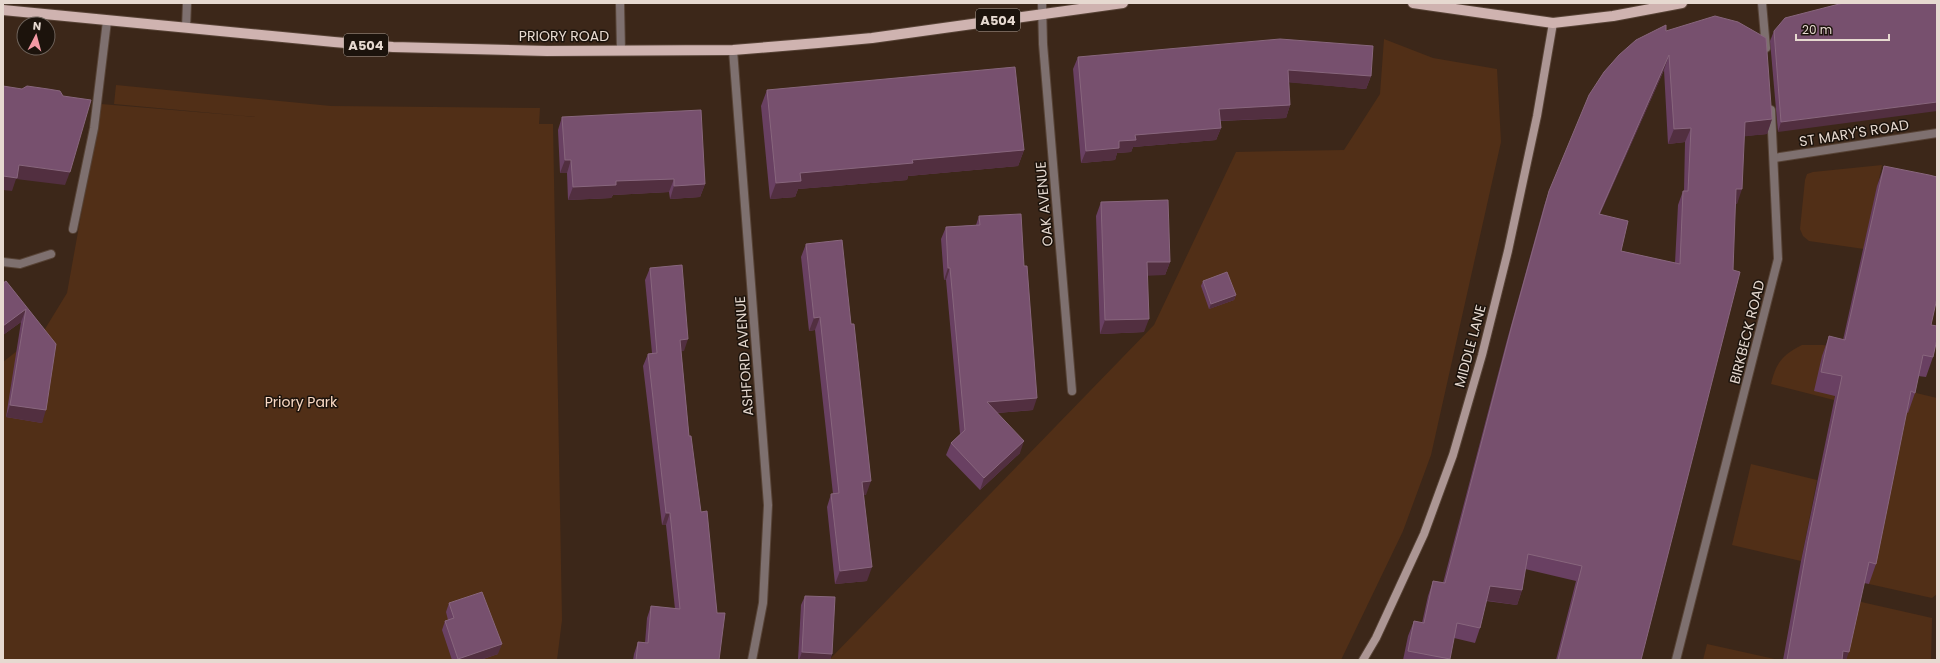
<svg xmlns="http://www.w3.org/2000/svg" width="1940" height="663" viewBox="0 0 1940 663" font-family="Poppins,sans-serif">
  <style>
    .green { fill: #512f17 }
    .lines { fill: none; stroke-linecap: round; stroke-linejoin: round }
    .lane-casing { stroke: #574336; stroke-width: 10 }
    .street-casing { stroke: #574336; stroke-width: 10 }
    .secondary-casing { stroke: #574336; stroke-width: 10 }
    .primary-casing { stroke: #574336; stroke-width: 12 }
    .lane { stroke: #7e706f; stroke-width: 8 }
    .street { stroke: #7e706f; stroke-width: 8 }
    .secondary { stroke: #ac9694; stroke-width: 8 }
    .primary { stroke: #cfb3b0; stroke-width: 10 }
    .wall { fill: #694062; fill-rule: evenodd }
    .shaded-wall { fill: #522f40 }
    .building { fill: #77506e; stroke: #88667d; fill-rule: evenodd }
    .labels { text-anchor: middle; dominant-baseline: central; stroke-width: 3; stroke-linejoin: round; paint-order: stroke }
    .shield { fill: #1c130c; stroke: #a99e95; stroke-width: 1 }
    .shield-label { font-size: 13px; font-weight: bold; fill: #e6d9d0 }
    .street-label { font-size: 14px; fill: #e6d9d0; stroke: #1c130c }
    .park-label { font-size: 14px; fill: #f9d9c4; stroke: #1c130c }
  </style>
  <rect width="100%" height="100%" fill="#3c2719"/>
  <!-- green -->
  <g class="green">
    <path d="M1384,39L1433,58L1497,69L1501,142L1431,455L1403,531L1341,660H829L1154,325L1236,152L1344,150L1380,94Z"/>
    <path d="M116,85L331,106L540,108L539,124H553L562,620L557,660H3V362L45,329L67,293L101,104L256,117L114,104Z"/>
    <path d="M1882,165L1864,249L1809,241L1803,236L1800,229L1805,180L1807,174L1813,172Z"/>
    <path d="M1802,345H1823L1844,349L1834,400L1771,384C1776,363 1782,355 1802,345Z"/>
    <path d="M1912,392L1937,398V594L1932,598L1869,584L1903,411Z"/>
    <path d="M1751,464L1817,480L1801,561L1732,545Z"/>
    <path d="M1857,601L1932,618L1931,660H1844Z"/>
    <path d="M1707,644L1779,660H1703Z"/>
  </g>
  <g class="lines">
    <!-- lane casing -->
    <g class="lane-casing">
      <path id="lane" d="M73,229L94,128L107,21"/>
    </g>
    <!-- street casing -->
    <g class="street-casing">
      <g id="street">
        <path d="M620,3L621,51"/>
        <path d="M1042,3L1043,44L1072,391"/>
        <path d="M1762,3L1766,48"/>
        <path d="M186,28L187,3"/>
        <path d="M733,50L768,505L763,603L752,660"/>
        <path d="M1774,158L1937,133"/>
        <path d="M3,262L20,264L51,254"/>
        <path d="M1676,660L1778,259L1771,110"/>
      </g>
    </g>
    <!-- secondary casing -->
    <g class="secondary-casing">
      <path id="secondary" d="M1363,660L1376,638L1424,534L1453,455L1482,355L1508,251L1537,116L1553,23"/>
    </g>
    <!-- primary casing -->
    <g class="primary-casing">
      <g id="primary">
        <path d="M1413,3L1553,23L1613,16L1682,3"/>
        <path d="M3,10L334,42L393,47L547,51L733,50L818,43L872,38L1123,3"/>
      </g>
    </g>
    <!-- lane -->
    <use href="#lane" class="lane"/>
    <!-- street -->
    <use href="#street" class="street"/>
    <!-- secondary -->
    <use href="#secondary" class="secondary"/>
    <!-- primary -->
    <use href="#primary" class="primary"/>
  </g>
  <!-- wall -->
  <g class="wall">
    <path d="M1843,3L1778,132L1770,41L1774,31Z"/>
    <path d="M1666,31L1772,119L1767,134L1744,136L1737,204H1736L1641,660H1556L1576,581L1525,569L1522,590L1517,605L1486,601L1480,628L1475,643L1454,638L1449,660H1403L1408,636L1414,621L1422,623L1428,596L1433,581L1443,583L1507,340L1544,206L1549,191ZM1664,70L1668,144L1685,142L1684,191H1683L1678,205L1675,263L1621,251L1600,214Z"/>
    <path d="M1078,57L1371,76L1366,89L1289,82L1290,105L1286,118L1220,121L1221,128L1216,140L1133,147L1131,152L1117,153L1115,160L1081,163L1073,69Z"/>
    <path d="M767,90L1024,150L1018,166L908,176L907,180L798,189L795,197L770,199L761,106Z"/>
    <path d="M562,117L705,184L700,197L670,199L669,192L613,195L611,198L568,200L567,173H560L558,130Z"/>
    <path d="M1884,166L1931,325L1933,357L1926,377L1918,376L1915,393L1908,413L1906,412L1876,564L1869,584L1864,583L1846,660H1783L1801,561L1835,396L1814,391L1822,356L1829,336L1843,340L1877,186Z"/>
    <path d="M1101,202L1170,262L1165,275H1147L1144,332L1100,334L1096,216Z"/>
    <path d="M979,216L1033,410L997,413L1020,453L980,490L946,455L951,443L960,434L946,280H944L941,239L946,227L976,225Z"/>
    <path d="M806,244L866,495H864L867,581L835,584L827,507L831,494H833L815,330L809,331L801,257Z"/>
    <path d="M650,268L684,351H681L689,436L719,660H633L634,654L638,642L645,643L647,618L651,606L675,609L666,525H662L643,366L648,354L652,353L645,280Z"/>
    <path d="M1203,281L1236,295L1234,300L1209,309L1201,286Z"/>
    <path d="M3,283L56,344L42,423L6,417L21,322L3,335Z"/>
    <path d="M805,596L832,654L830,660H798L801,605Z"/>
    <path d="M449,603L498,654L480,660H452L442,630L445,621L448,620L446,612Z"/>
  </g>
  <!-- shaded-wall -->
  <g class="shaded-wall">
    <path d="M1669,55L1664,70L1593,228L1599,214Z"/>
    <path d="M1288,70L1371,76L1366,89L1284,82Z"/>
    <path d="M1937,102V111L1778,132L1781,122Z"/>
    <path d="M1290,105L1286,118L1215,121L1219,109Z"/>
    <path d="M1772,119L1767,134L1739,137L1745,122Z"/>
    <path d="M1221,128L1216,140L1133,147L1131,152L1117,153L1115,160L1081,163L1086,151L1119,141L1135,135Z"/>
    <path d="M1691,128L1685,142L1668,144L1674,129Z"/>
    <path d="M1024,150L1018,166L908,176L907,180L798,189L795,197L770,199L776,183L800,173L912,160Z"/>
    <path d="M565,160H571L567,173H560Z"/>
    <path d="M19,165L70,172L65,185L16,179L12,191L3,190V176Z"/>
    <path d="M674,179L669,192L613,195L611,198L568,200L573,187L616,181Z"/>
    <path d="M705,184L700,197L670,199L674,186Z"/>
    <path d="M1736,189H1742L1737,204H1731Z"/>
    <path d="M1147,262H1170L1165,275L1142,276Z"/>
    <path d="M948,268H950L946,280H944Z"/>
    <path d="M1236,295L1234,300L1209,309L1211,304Z"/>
    <path d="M26,309L21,322L3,335V326Z"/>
    <path d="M820,317L815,330L809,331L814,318Z"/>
    <path d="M1149,319L1144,332L1100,334L1105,320Z"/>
    <path d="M688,339L684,351L675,352L680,340Z"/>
    <path d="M1037,398L1033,410L983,414L987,402Z"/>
    <path d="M10,405L46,410L42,423L6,417Z"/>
    <path d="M1024,441L1020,453L980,490L984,478Z"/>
    <path d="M871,481L866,495L857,496L862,482Z"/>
    <path d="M666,513H670L666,525H662Z"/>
    <path d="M872,567L867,581L835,584L840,571Z"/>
    <path d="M1490,586L1522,590L1517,605L1484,600Z"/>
    <path d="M502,644L498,654L480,660H458V659Z"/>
    <path d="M1843,651L1849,652L1846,660H1840Z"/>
    <path d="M802,652L832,654L830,660H799Z"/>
  </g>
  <!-- building -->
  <g class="building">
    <path d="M1843,3H1937V102L1781,122L1774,31L1785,18Z"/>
    <path d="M1715,16L1738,22L1766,38L1772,119L1745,122L1742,189H1736L1733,270L1740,272L1641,660H1558L1582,566L1528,554L1522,590L1490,586L1480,628L1457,623L1450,659L1408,651L1414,621L1424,623L1433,581L1445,583L1512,325L1549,191L1589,95L1604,72L1619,55L1636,40L1666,25V31ZM1669,55L1674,129L1691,128L1688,191H1683L1680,264L1621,251L1628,221L1599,214Z"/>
    <path d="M1280,39L1373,46L1371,76L1288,70L1290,105L1219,109L1221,128L1135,135L1136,140L1119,141V148L1086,151L1078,57Z"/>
    <path d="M1015,67L1024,150L912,160L913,163L800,173L801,181L776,183L767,90Z"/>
    <path d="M3,86L22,89L27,86L48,89L60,91L63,96L91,100L70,172L19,165L17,178L3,176Z"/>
    <path d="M701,110L705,184L674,186V179L616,181V185L573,187L571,160H565L562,117Z"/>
    <path d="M1884,166L1929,175L1937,177V298L1931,325L1937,326V339L1933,357L1923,355L1915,393L1911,391L1876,564L1869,562L1849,652L1843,651L1842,660H1787L1808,541L1842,376L1821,372L1829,336L1845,340Z"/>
    <path d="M1168,200L1170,262H1147L1149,319L1105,320L1101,202Z"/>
    <path d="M1021,214L1024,266H1027L1037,398L987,402L1024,441L984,478L951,443L965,430L950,268H948L946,227L980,225L979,216Z"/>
    <path d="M842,240L851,324H854L871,481L862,482L872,567L840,571L831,494L839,493L820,317L814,318L806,244Z"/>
    <path d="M682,265L688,339L680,340L689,436H691L701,512L707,511L717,613H725L719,660H636L638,642L648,643L651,606L680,609L670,513H666L648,354L657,353L650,268Z"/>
    <path d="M1227,272L1236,295L1211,304L1203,281Z"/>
    <path d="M6,281L56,344L46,410L10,405L26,309L3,326V283Z"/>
    <path d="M482,592L502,644L458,659L445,621L454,618L449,603Z"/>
    <path d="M805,596L835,597L832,654L802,652Z"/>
  </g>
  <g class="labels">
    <!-- shield labels -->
    <g class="shield">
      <rect x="976" y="9" width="44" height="22" rx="3"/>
      <rect x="344" y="34" width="44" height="22" rx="3"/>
    </g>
    <g class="shield-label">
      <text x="998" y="20">A504</text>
      <text x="366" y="45">A504</text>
    </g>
    <!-- street labels -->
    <g class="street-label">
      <text x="564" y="36">PRIORY ROAD</text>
      <text transform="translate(1854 133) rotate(-9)">ST MARY'S ROAD</text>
      <text transform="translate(1044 204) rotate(-95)">OAK AVENUE</text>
      <text transform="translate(1747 332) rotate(-76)">BIRKBECK ROAD</text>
      <text transform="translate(1470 346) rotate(-75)">MIDDLE LANE</text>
      <text transform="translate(744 356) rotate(-94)">ASHFORD AVENUE</text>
    </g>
    <!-- park labels -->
    <g class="park-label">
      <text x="301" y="402">Priory Park</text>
    </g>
  </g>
  <!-- border -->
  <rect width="1940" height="663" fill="none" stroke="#e6d9d0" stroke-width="8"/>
  <!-- north arrow -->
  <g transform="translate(36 36) rotate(6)"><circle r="19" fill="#1c130c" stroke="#6d625a"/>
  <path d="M0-3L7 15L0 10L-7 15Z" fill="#f49aa5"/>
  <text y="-6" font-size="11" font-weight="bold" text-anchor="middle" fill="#e6d9d0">N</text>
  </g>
  <!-- scale -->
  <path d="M1796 34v6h93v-6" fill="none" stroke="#e6d9d0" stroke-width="2"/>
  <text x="1802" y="34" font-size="12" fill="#e6d9d0" stroke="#1c130c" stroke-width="3" paint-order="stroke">20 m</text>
</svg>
